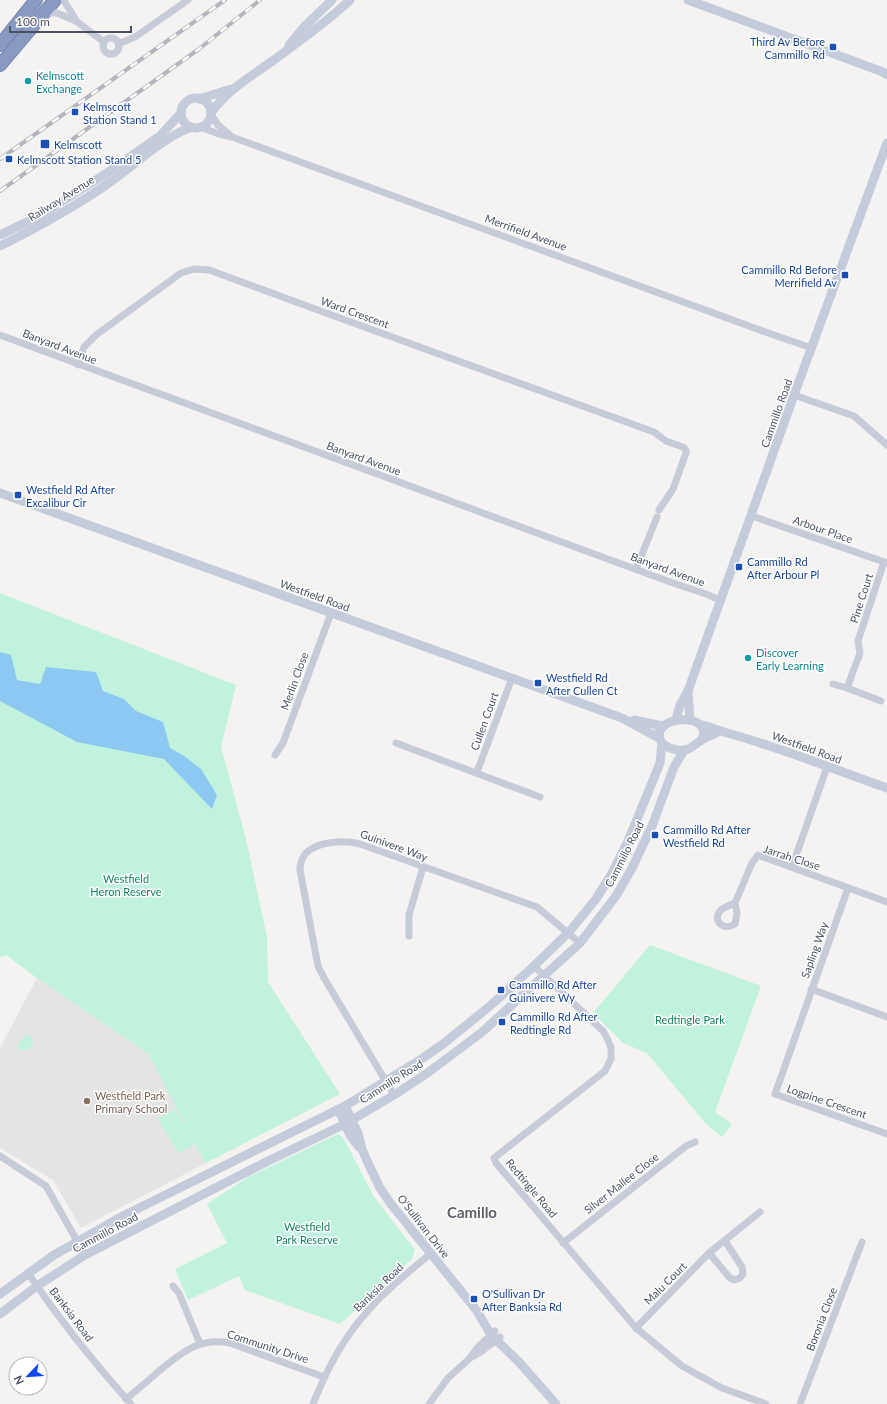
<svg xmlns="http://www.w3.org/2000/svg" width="887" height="1404" viewBox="0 0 887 1404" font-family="Lato,sans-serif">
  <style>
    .education { fill: #e5e4e4 }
    .green { fill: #c0f2de }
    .water { fill: #8cc8f1 }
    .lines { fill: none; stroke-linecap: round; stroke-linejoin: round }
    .highway-casing { stroke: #7384ae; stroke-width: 14 }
    .street { stroke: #c6cbd7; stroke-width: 7 }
    .secondary { stroke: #c4cbdb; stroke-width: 9 }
    .highway { stroke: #8899c2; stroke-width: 12 }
    .rail-casing { stroke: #b4b6bd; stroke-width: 4 }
    .rail { stroke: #fff; stroke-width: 2.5; stroke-dasharray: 8; stroke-linecap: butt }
    .transit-dot { fill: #1a4fb4; stroke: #fff; stroke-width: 1.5 }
    .culture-dot { fill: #0f9aa8; stroke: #fff; stroke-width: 1.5 }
    .education-dot { fill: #8d6e63; stroke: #fff; stroke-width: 1.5 }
    .labels { text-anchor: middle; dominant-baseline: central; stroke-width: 3; stroke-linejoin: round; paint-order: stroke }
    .transit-label { font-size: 11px; fill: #164399; stroke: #fff; text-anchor: start }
    .culture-label { font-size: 11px; fill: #0d838f; stroke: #fff; text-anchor: start }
    .street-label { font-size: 11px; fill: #495161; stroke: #fff }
    .park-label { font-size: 11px; fill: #138261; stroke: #fff }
    .education-label { font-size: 11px; fill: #785e54; stroke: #fff; text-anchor: start }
    .district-label { font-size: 15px; font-weight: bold; fill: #5e6068; stroke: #fff }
  </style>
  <rect width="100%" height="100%" fill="#f4f3f2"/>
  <!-- education -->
  <path class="education" d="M37,978L149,1054L206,1163L81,1228L53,1180L0,1148V1048Z"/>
  <!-- green -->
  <g class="green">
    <path d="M0,593L236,685L221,747L246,839L267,937L268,982L340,1094L206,1163L195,1144L178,1153L158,1119L175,1109L191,1136L149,1054L37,978L6,955L0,957Z"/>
    <path d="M650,945L761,986L715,1112L732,1124L722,1137L707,1125L647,1053L623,1043L593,1013Z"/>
    <path d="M28,1035H30L33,1042V1047L26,1050H19C17,1042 22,1040 28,1035Z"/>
    <path d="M338,1134L343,1137L374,1197L415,1250L412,1259L340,1324L245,1290L239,1276L188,1300L175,1269L227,1243L207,1204L248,1177Z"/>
  </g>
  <!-- water -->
  <path class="water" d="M0,652L11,655L17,680L40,684L46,667L96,672L103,691L124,699L136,711L163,722L170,748L184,756L201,769L217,795L212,809L164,759L77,742L0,701Z"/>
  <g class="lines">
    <!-- highway casing -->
    <g class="highway-casing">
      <g id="highway">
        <path d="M0,45L36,0"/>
        <path d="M0,65L55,0"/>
      </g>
    </g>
    <!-- street -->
    <g class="street">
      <path d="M64,0C67,8 73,13 76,21"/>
      <path d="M44,13H57L76,21L104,42"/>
      <circle cx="111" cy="46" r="8"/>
      <path d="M118,44L135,37L188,0"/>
      <path d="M211,114L218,125L232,137"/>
      <path d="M200,127L219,134L232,137L771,334L812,348"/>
      <path d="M0,335L673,583L706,594L720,600"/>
      <path d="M78,365L84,347L96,335L181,273L194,269L209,270L326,313L654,432L666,441L683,447L686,450V453L673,489L659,510"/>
      <path d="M794,395L854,416L887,445"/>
      <path d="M752,516L887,563"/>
      <path d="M636,569C643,552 650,534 657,517"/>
      <path d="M833,684L847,688"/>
      <path d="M881,701L847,688L860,653L858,641L884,562"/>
      <path d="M396,743L540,797"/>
      <path d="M275,755L283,743L331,613"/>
      <path d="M477,772L512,678"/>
      <path d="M792,867L827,767"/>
      <path d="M848,888L775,1094L887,1134"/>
      <path d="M735,903C730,905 724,907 720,911C712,920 724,932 735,924L737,913L735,903L752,863L758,855L887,902"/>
      <path d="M409,936V915L423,867"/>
      <path d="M534,966L603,1031L608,1040L611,1048V1059L605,1071L494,1158L496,1163L636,1328L682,1366L722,1388L766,1404"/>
      <path d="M811,989L887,1017"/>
      <path d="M394,1095L324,978L318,966L300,870C300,864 302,858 306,853C318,841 345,840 360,844L537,907L580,943"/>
      <path d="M0,1156L46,1186L85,1255"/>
      <path d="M563,1243L686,1146L695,1142"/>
      <path d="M709,1253L730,1278L734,1280L740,1278L743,1274L742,1267L725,1241"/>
      <path d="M28,1273C59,1319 94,1363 131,1404"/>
      <path d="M173,1286L179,1293L200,1344"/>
      <path d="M636,1328L709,1253L760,1212"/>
      <path d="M472,1357L482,1351L500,1337"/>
      <path d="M126,1399C137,1390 148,1381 159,1371C181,1353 199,1337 230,1343L324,1377"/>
      <path d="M313,1404C326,1371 343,1338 367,1312C385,1290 409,1272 430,1254"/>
      <path d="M429,1404L448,1378L469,1359L478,1347L495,1331"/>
      <path d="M800,1404L862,1242"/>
    </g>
    <!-- secondary -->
    <g class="secondary">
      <path d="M688,0L883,72L887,75"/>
      <path d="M289,45L303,28L332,0"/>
      <circle cx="196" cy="113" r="15"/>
      <path d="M199,99L231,89"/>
      <path d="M211,113C226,91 250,77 271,62C298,42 326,23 350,0"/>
      <path d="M0,235L39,216L104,175L160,136L181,113"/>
      <path d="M0,246C40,226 77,206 113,180C137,163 165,136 192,127"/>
      <path d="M0,493L622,718L659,738"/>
      <path d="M688,691L690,720"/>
      <path d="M676,719L680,705L688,691L794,395L887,143"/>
      <path d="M634,720L663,726"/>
      <path d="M701,725C709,726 716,730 724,732C779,747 833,769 887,788"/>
      <path d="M701,741C717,711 651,715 660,739C662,747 676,751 684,750C690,750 695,744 700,741C706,737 712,736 719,731"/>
      <path d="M345,1106L358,1133L362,1149L368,1163L380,1188L391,1204L477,1311L491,1335L519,1362L556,1404"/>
      <path d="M338,1109L351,1137L359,1147"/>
      <path d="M0,1294L54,1255L123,1216L345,1106L423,1058L443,1044L490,1006L534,966L569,932L596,899L611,875L629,839L660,763L662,743"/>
      <path d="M0,1314L37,1286L85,1255L268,1161L345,1124L394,1095L426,1074L481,1033L580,943L616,896L631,870L652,826L674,767L684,750"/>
    </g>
    <!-- highway -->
    <use href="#highway" class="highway"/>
    <!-- rail casing -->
    <g class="rail-casing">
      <g id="rail">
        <path d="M0,159L225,0"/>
        <path d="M0,191L199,49L260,0"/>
      </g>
    </g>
    <!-- rail -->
    <use href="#rail" class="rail"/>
  </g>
  <!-- markers -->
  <g class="transit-dot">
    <rect x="829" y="43" width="8" height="8" rx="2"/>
    <rect x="71" y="108" width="8" height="8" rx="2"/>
    <rect x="40" y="139" width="10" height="10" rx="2"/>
    <rect x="5" y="155" width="8" height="8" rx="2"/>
    <rect x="841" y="271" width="8" height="8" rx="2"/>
    <rect x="14" y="491" width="8" height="8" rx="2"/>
    <rect x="735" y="563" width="8" height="8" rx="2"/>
    <rect x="534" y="679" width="8" height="8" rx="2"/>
    <rect x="651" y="831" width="8" height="8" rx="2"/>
    <rect x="497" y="986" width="8" height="8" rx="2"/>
    <rect x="498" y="1018" width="8" height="8" rx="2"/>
    <rect x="470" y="1295" width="8" height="8" rx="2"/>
  </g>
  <g class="culture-dot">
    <circle cx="28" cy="81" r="4"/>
    <circle cx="748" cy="658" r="4"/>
  </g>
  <circle class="education-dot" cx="87" cy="1101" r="4"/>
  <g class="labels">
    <!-- transit labels -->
    <g class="transit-label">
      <text x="825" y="41" text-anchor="end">Third Av Before<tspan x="825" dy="13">Cammillo Rd</tspan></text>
      <text x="83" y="106">Kelmscott<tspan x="83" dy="13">Station Stand 1</tspan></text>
      <text x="54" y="144">Kelmscott</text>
      <text x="17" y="159">Kelmscott Station Stand 5</text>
      <text x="837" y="269" text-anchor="end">Cammillo Rd Before<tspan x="837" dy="13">Merrifield Av</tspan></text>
      <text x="26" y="489">Westfield Rd After<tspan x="26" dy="13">Excalibur Cir</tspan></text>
      <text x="747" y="561">Cammillo Rd<tspan x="747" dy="13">After Arbour Pl</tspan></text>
      <text x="546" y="677">Westfield Rd<tspan x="546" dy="13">After Cullen Ct</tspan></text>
      <text x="663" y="829">Cammillo Rd After<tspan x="663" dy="13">Westfield Rd</tspan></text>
      <text x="509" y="984">Cammillo Rd After<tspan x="509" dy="13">Guinivere Wy</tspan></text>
      <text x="510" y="1016">Cammillo Rd After<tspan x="510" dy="13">Redtingle Rd</tspan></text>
      <text x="482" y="1293">O'Sullivan Dr<tspan x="482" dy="13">After Banksia Rd</tspan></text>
    </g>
    <!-- culture labels -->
    <g class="culture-label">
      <text x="36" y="75">Kelmscott<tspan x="36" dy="13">Exchange</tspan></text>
      <text x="756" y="652">Discover<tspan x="756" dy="13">Early Learning</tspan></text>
    </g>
    <!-- street labels -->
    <g class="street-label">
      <text transform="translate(61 198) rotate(-32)">Railway Avenue</text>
      <text transform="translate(526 232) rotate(20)">Merrifield Avenue</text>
      <text transform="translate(355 312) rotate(20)">Ward Crescent</text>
      <text transform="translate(60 346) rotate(21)">Banyard Avenue</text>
      <text transform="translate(776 413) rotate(-70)">Cammillo Road</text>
      <text transform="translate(364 458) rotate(20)">Banyard Avenue</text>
      <text transform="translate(823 529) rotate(19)">Arbour Place</text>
      <text transform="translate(668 569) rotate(20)">Banyard Avenue</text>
      <text transform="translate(315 595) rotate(20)">Westfield Road</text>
      <text transform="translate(861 598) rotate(-72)">Pine Court</text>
      <text transform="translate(294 681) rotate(-70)">Merlin Close</text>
      <text transform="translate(484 721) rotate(-70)">Cullen Court</text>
      <text transform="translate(807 747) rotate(20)">Westfield Road</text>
      <text transform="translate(394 845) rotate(20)">Guinivere Way</text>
      <text transform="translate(624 854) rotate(-63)">Cammillo Road</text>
      <text transform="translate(792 857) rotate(18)">Jarrah Close</text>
      <text transform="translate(814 950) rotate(-70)">Sapling Way</text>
      <text transform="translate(391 1081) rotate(-32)">Cammillo Road</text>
      <text transform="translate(827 1101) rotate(19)">Logpine Crescent</text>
      <text transform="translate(621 1183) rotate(-38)">Silver Mallee Close</text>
      <text transform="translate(532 1188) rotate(50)">Redtingle Road</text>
      <text transform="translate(424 1226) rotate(52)">O'Sullivan Drive</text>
      <text transform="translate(105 1232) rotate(-28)">Cammillo Road</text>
      <text transform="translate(665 1283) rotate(-45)">Malu Court</text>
      <text transform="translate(378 1287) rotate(-44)">Banksia Road</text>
      <text transform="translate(72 1314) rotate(53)">Banksia Road</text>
      <text transform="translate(821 1319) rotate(-69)">Boronia Close</text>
      <text transform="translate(268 1346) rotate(18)">Community Drive</text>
    </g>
    <!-- park labels -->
    <g class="park-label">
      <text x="126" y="878">Westfield<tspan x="126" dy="13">Heron Reserve</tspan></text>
      <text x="690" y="1019">Redtingle Park</text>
      <text x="307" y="1226">Westfield<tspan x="307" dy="13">Park Reserve</tspan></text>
    </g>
    <!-- education labels -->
    <g class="education-label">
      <text x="95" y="1095">Westfield Park<tspan x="95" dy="13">Primary School</tspan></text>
    </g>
    <!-- district labels -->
    <g class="district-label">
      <text x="472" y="1212">Camillo</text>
    </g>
  </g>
  <!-- north arrow -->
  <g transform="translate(28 1376) rotate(245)"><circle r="19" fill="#ffffff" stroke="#b6b9c0"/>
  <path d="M0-3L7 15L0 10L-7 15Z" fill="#1247ee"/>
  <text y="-6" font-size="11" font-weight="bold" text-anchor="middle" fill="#495161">N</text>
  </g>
  <!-- scale -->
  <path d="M10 26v6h121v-6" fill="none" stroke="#495161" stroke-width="2"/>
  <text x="16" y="26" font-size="12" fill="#495161" stroke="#ffffff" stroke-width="3" paint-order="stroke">100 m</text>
</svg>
